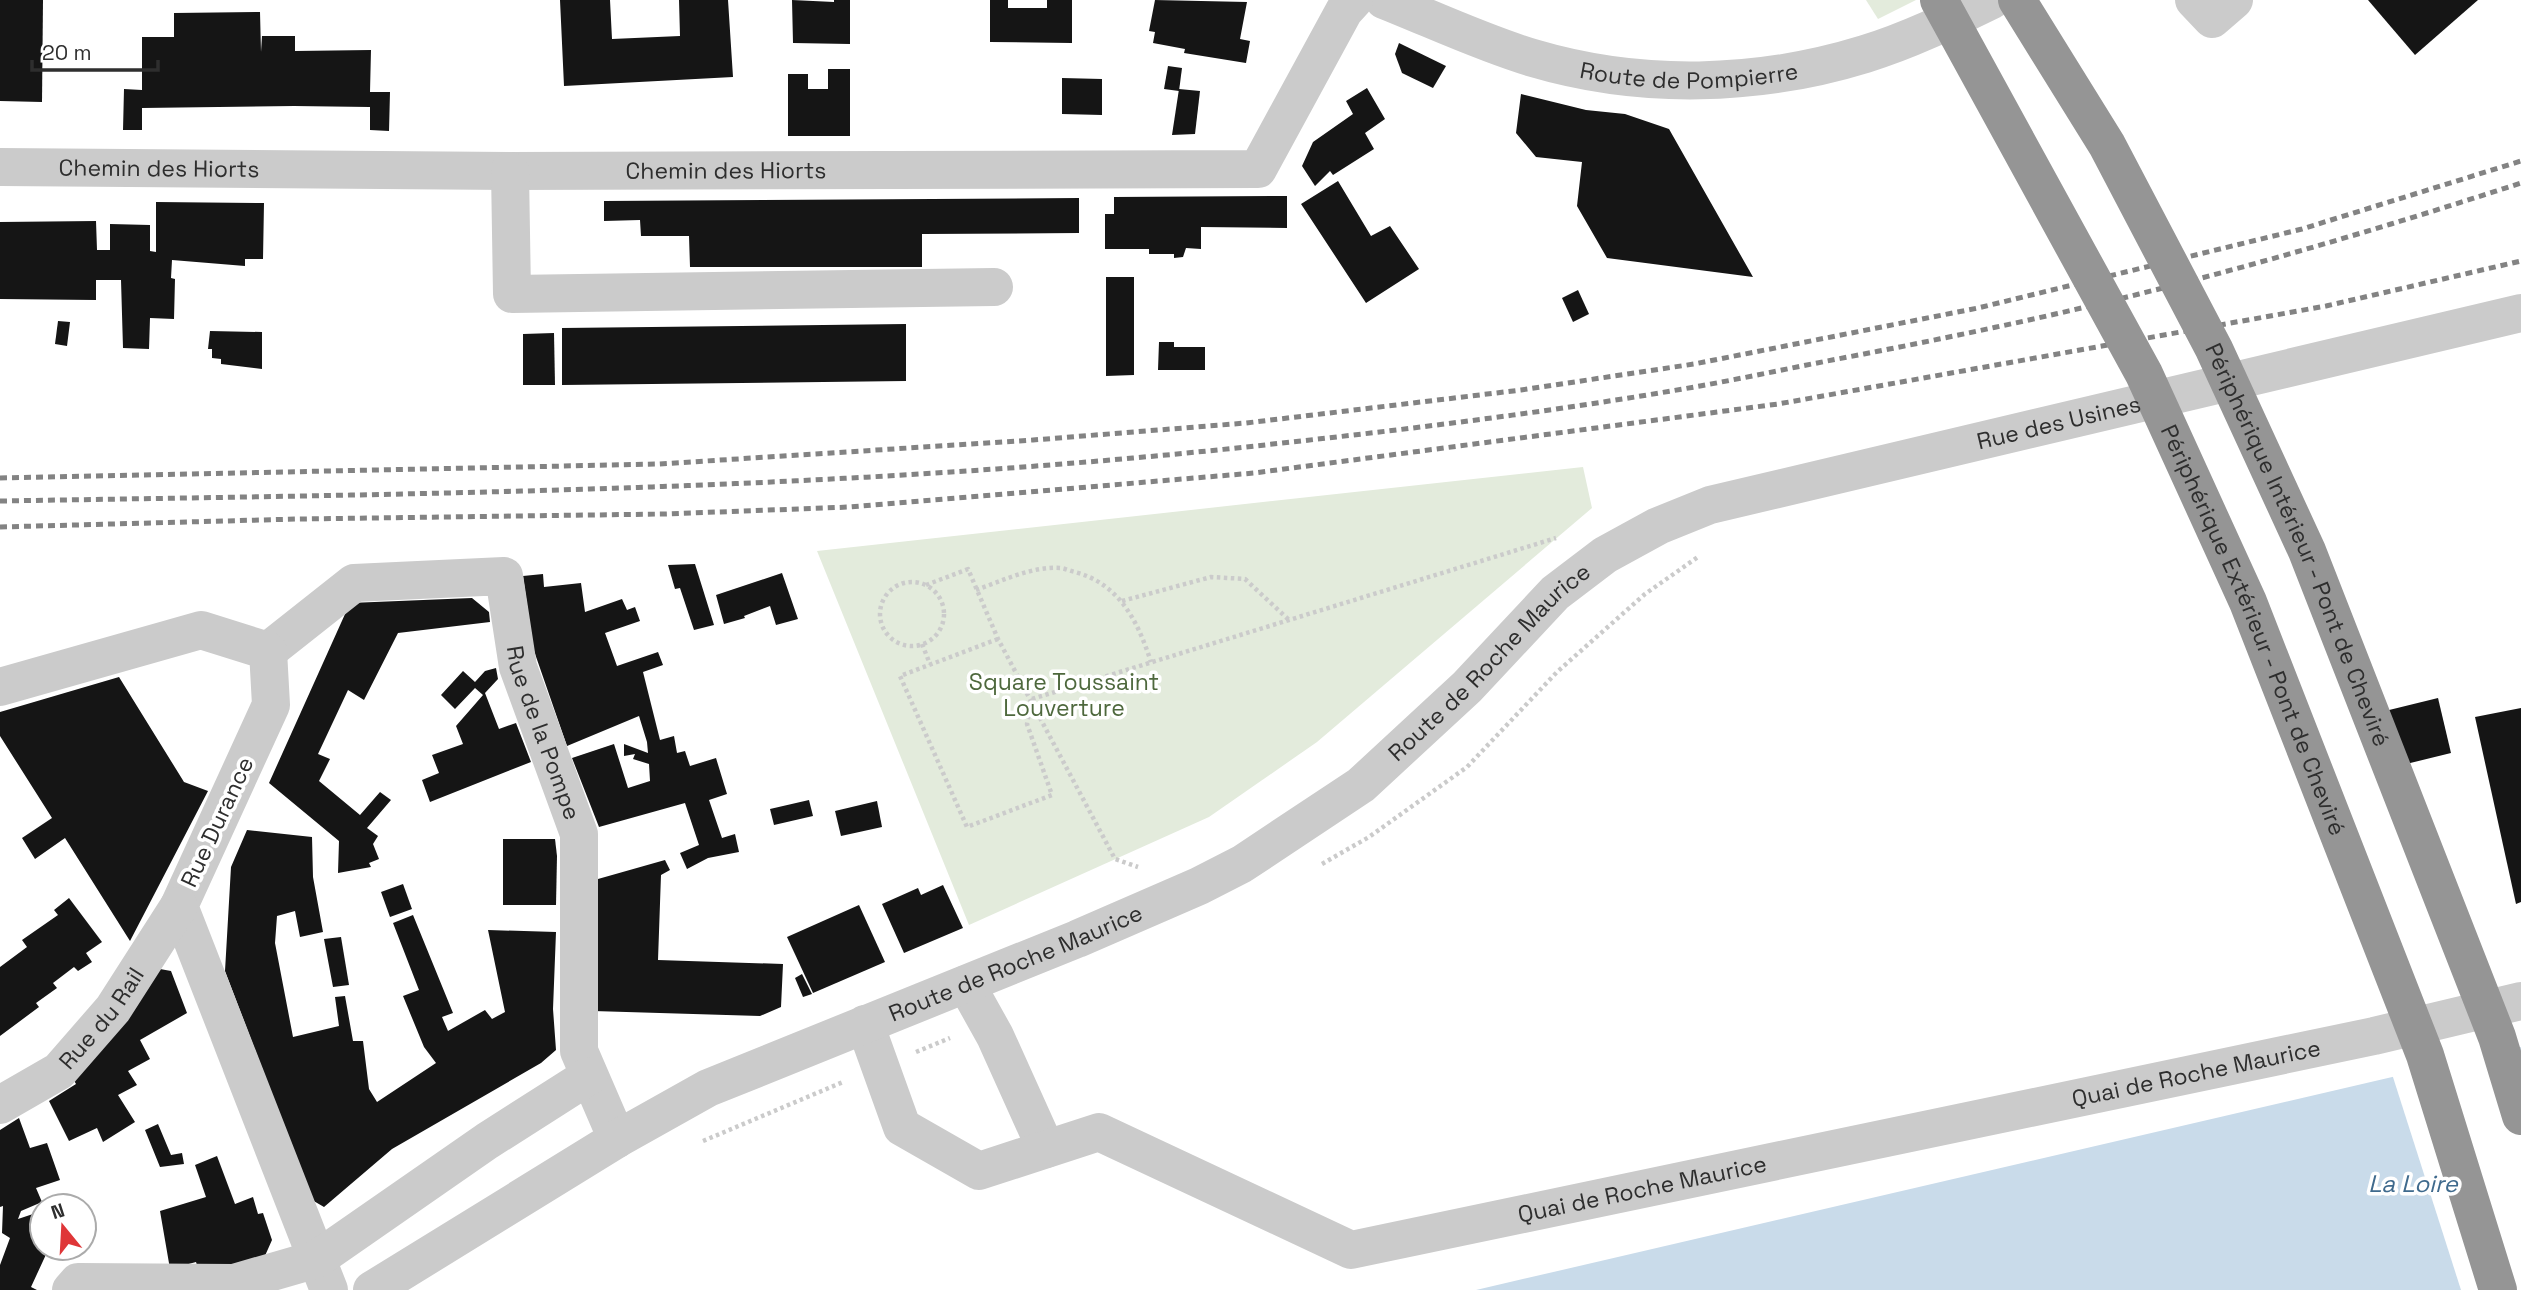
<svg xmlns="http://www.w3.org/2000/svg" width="2521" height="1290" viewBox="0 0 2521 1290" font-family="'Space Grotesk',sans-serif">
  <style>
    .green { fill: #e3ebdc }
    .water { fill: #c9dbea }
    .pier { fill: #fff }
    .building { fill: #151515 }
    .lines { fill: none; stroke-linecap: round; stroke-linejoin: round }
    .path { stroke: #cbcbcb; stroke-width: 4.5; stroke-dasharray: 3.5 3.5; stroke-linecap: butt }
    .minor { stroke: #cbcbcb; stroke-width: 38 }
    .rail { stroke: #838383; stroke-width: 5; stroke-dasharray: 7 5; stroke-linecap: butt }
    .highway-bridge { stroke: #959595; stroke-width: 38 }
    .labels { text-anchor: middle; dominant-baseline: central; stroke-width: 7; stroke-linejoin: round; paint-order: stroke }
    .street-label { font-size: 23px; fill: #2e2e2e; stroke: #fff }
    .park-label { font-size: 23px; fill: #4e683d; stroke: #fff }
    .water-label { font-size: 24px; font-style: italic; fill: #3f6a8d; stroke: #fff }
  </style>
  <rect width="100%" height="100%" fill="#fff"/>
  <!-- green -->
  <g class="green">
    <path d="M1866,0H1916L1878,19Z"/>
    <path d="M1583,467L1592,508L1317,742L1209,817L969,925L817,551Z"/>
  </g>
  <!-- water -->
  <path class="water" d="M2521,1047V1290H1476Z"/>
  <!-- pier -->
  <path class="pier" d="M2514,1045L2521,1063V1290H2461L2392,1074Z"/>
  <!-- building -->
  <g class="building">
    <path d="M0,0H43L42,102L0,101Z"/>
    <path d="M560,0H610L612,39L680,36L679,0H728L733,77L564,86Z"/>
    <path d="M792,0L834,2V0H850V44L793,43Z"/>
    <path d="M990,0H1008V8H1047V0H1072V43L990,42Z"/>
    <path d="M1155,0L1247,2L1240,39L1250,41L1246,63L1184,53L1185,49L1153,43L1155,32L1149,31Z"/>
    <path d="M2368,0H2478L2415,55Z"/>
    <path d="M260,12L261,52L262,36H295V51L371,50L370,92H390L389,131L370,130V107L294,106L142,108V130H123L124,89L142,90V37H174V13Z"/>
    <path d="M1399,43L1446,66L1433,88L1402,73L1395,54Z"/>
    <path d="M1168,66L1182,68L1179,91L1164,89Z"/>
    <path d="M828,69H850V136H788V74H808V89H828Z"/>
    <path d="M1062,78L1102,79V115L1062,114Z"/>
    <path d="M1367,88L1385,119L1365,133L1374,149L1333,175L1330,171L1315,186L1302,166L1313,142L1353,114L1346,101Z"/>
    <path d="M1179,89L1200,91L1195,134L1172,135Z"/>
    <path d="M1521,94L1586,110L1625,114L1669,129L1753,277L1607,258L1577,206L1582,162L1536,157L1516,133Z"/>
    <path d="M1338,181L1371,236L1390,226L1419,269L1366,303L1301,204Z"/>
    <path d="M1287,196V228L1201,227V249L1186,248L1183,257L1174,258V254H1149V249H1105V214H1114V197Z"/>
    <path d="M1079,198V233L922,234V267H690L689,236H641L640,220L604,221V201Z"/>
    <path d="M156,202L264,203L263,259H245V266L172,260L171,278L175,279L174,319L150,318L149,349L123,348L121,280H96V300L0,299V222L96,221L97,250H110V224L150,225V251L156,252Z"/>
    <path d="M1106,277H1134V375L1106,376Z"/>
    <path d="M1578,290L1589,314L1573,322L1562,298Z"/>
    <path d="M58,321L70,322L67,346L55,344Z"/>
    <path d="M906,324V381L562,385V328Z"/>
    <path d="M210,331L262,332V369L221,364V359L212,358V349H208Z"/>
    <path d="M554,333L555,385H523V334Z"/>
    <path d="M1159,342H1174V347H1205V370H1158Z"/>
    <path d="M695,564L714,625L694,630L680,588L675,589L668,565Z"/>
    <path d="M782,573L798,619L776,625L770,606L744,616L745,618L724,624L716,595Z"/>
    <path d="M543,574L544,587L581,583L585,612L622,599L627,610L635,607L640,621L605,633L617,666L658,652L663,665L643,672L660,740L674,736L677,753L685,751L690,766L716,758L727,794L709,800L722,838L735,834L739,852L708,858L687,869L680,853L699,845L685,803L599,827L572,758L614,744L628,788L650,781L649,764L633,759L635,754L624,756V744L648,753L647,742L639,716L567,746L533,648L523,576Z"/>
    <path d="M472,598L489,612L490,622L398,633L364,700L348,690L318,754L330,759L319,781L360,815L380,792L391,800L367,828L378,836L373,844L379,859L369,863L371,867L338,873L339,841L269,783L350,603Z"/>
    <path d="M496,668L498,679L485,693L499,729L516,723L531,762L430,802L422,780L439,773L432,755L463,744L456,726L483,695L475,688L455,709L441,695L463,671L475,682L485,671Z"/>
    <path d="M119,677L184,782L208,791L130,941L65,838L35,859L22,838L52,818L0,736V712Z"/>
    <path d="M2438,698L2451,753L2394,767L2381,712Z"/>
    <path d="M2521,708V902L2516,904L2475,717Z"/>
    <path d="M809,800L813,816L774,825L770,809Z"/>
    <path d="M877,801L882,827L841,836L835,811Z"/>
    <path d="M247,830L312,837L313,877L323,932L300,937L295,911L277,916L275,943L293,1037L339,1026L335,997L345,996L353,1041H363L369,1089L377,1102L436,1063L424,1047L403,996L419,990L393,923L413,915L453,1013L442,1017L448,1031L485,1010L492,1019L505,1012L488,930L556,932L553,1009L556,1050L541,1063L392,1149L324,1207L312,1200L225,971L231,867Z"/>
    <path d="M503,839H555L557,856L556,905H503Z"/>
    <path d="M665,860L670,870L661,875L658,960L783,964L781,1007L760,1016L593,1011L598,879Z"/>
    <path d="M403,884L412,909L390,917L381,892Z"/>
    <path d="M943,885L963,928L904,953L882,904L918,888L921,895Z"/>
    <path d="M69,898L102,942L86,953L92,962L78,971L74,967L53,983L57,988L36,1003L39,1007L0,1036V967L27,947L22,940L58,915L54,910Z"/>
    <path d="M859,905L885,962L813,993L787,937Z"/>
    <path d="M341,937L349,985L333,987L324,939Z"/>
    <path d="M160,969L171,971L187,1013L140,1040L150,1059L128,1071L137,1085L118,1095L135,1122L103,1142L97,1128L69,1141L49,1101L76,1084L72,1077Z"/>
    <path d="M802,974L812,994L803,997L795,978Z"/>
    <path d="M19,1118L30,1148L47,1143L60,1180L36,1188L42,1202L21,1211L18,1219L42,1211V1248H49L31,1287L37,1290H0V1265L10,1238L2,1233L3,1206L0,1207V1130Z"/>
    <path d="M158,1124L171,1155L182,1153L184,1164L160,1167L145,1130Z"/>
    <path d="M217,1156L235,1204L253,1197L258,1214L263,1213L272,1240L264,1258L230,1267L198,1268L196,1262L170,1269L160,1211L206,1197L195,1165Z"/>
  </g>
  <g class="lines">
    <!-- path -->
    <g class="path">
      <circle cx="912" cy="614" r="32"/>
      <path d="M926,585L968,569L998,639L1115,859L1138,867"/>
      <path d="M976,590C1002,581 1032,566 1060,568C1064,568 1070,571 1075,572C1120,584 1138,622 1151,662"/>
      <path d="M1122,601L1211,577L1245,579L1289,620"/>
      <path d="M998,639L900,676L967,827L1052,795L1027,724L1031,700"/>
      <path d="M922,644L930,664"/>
      <path d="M1032,699L1556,538"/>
      <path d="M1322,864L1369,837L1467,767L1557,672L1645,594L1698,557"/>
      <path d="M916,1052L950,1038"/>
      <path d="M703,1141L843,1082"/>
    </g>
    <!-- minor -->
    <g class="minor">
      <path id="s1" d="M1384,0C1432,19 1485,44 1533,58C1641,90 1758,87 1865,54C1908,41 1951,20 1992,0"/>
      <path d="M2194,0L2212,19L2234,0"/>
      <path id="s2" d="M0,167L510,171L1258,169L1344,11L1354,0"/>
      <path d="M510,171L512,294L994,287"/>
      <path id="s3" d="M268,651L354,583L504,576L518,667L579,834V1051L617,1139"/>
      <path d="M0,687L201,630L268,651L271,705L179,906L329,1290"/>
      <path d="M966,984L995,1036L1046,1149"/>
      <path id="s4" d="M865,1024L902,1127L979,1171L1099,1132L1351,1250L2374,1036L2521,1001"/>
      <path id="s5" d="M0,1105L59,1071L113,1009L179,906"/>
      <path d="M71,1290L78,1282L234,1283L317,1259L487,1141L589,1076"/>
      <path id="s6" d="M372,1290L617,1139L708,1088L1077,939L1199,886L1242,864L1361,785L1467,687L1555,593L1605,555L1658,526L1710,505L2521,313"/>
    </g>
    <!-- rail -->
    <g class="rail">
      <path d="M0,478L659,464L1033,440L1246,423L1521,390L1694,364L1978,308L2302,229L2521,161"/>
      <path d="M0,501C418,494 839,491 1255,446C1403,430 1553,412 1700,386C1755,376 1809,364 1864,354C1956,336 2048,317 2139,294C2268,262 2395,224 2521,183"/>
      <path d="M0,527L298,519L664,514L850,507L1254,473L1778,404L2326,306L2521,261"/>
    </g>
    <!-- highway-bridge -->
    <g class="highway-bridge">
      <path id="s7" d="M1939,0L2144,374L2248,602L2425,1055L2498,1290"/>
      <path id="s8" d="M2017,0L2107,145L2214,349L2307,551L2497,1037L2521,1116"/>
    </g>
  </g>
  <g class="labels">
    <!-- street labels -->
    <g class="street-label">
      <text stroke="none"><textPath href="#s1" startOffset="318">Route de Pompierre</textPath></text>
      <text stroke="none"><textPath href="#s2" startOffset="159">Chemin des Hiorts</textPath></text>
      <text stroke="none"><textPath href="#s2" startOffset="726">Chemin des Hiorts</textPath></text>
      <text stroke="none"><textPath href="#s6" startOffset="1925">Rue des Usines</textPath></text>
      <text stroke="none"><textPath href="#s8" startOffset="614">Périphérique Intérieur - Pont de Cheviré</textPath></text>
      <text stroke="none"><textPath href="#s7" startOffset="705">Périphérique Extérieur - Pont de Cheviré</textPath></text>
      <text stroke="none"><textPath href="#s6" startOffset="1292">Route de Roche Maurice</textPath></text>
      <text stroke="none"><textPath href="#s3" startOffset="422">Rue de la Pompe</textPath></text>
      <text transform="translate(217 822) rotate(-65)">Rue Durance</text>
      <text stroke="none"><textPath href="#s6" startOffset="724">Route de Roche Maurice</textPath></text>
      <text stroke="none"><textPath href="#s5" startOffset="136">Rue du Rail</textPath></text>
      <text stroke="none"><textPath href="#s4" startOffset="1466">Quai de Roche Maurice</textPath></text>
      <text stroke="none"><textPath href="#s4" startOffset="900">Quai de Roche Maurice</textPath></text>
    </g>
    <!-- park labels -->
    <g class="park-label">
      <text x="1064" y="682">Square Toussaint<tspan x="1064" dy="26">Louverture</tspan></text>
    </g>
    <!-- water labels -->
    <g class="water-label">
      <text x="2413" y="1183">La Loire</text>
    </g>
  </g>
  <!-- north arrow -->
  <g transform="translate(63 1227) rotate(342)"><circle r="33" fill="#ffffff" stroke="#ababab" stroke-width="2"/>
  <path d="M0-5L12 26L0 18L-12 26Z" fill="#df3638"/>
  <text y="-10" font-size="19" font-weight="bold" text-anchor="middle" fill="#2e2e2e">N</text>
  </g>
  <!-- scale -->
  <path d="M32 60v10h126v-10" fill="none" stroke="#2e2e2e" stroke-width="3.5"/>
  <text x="42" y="60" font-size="21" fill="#2e2e2e" stroke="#ffffff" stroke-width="5" paint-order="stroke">20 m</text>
</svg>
